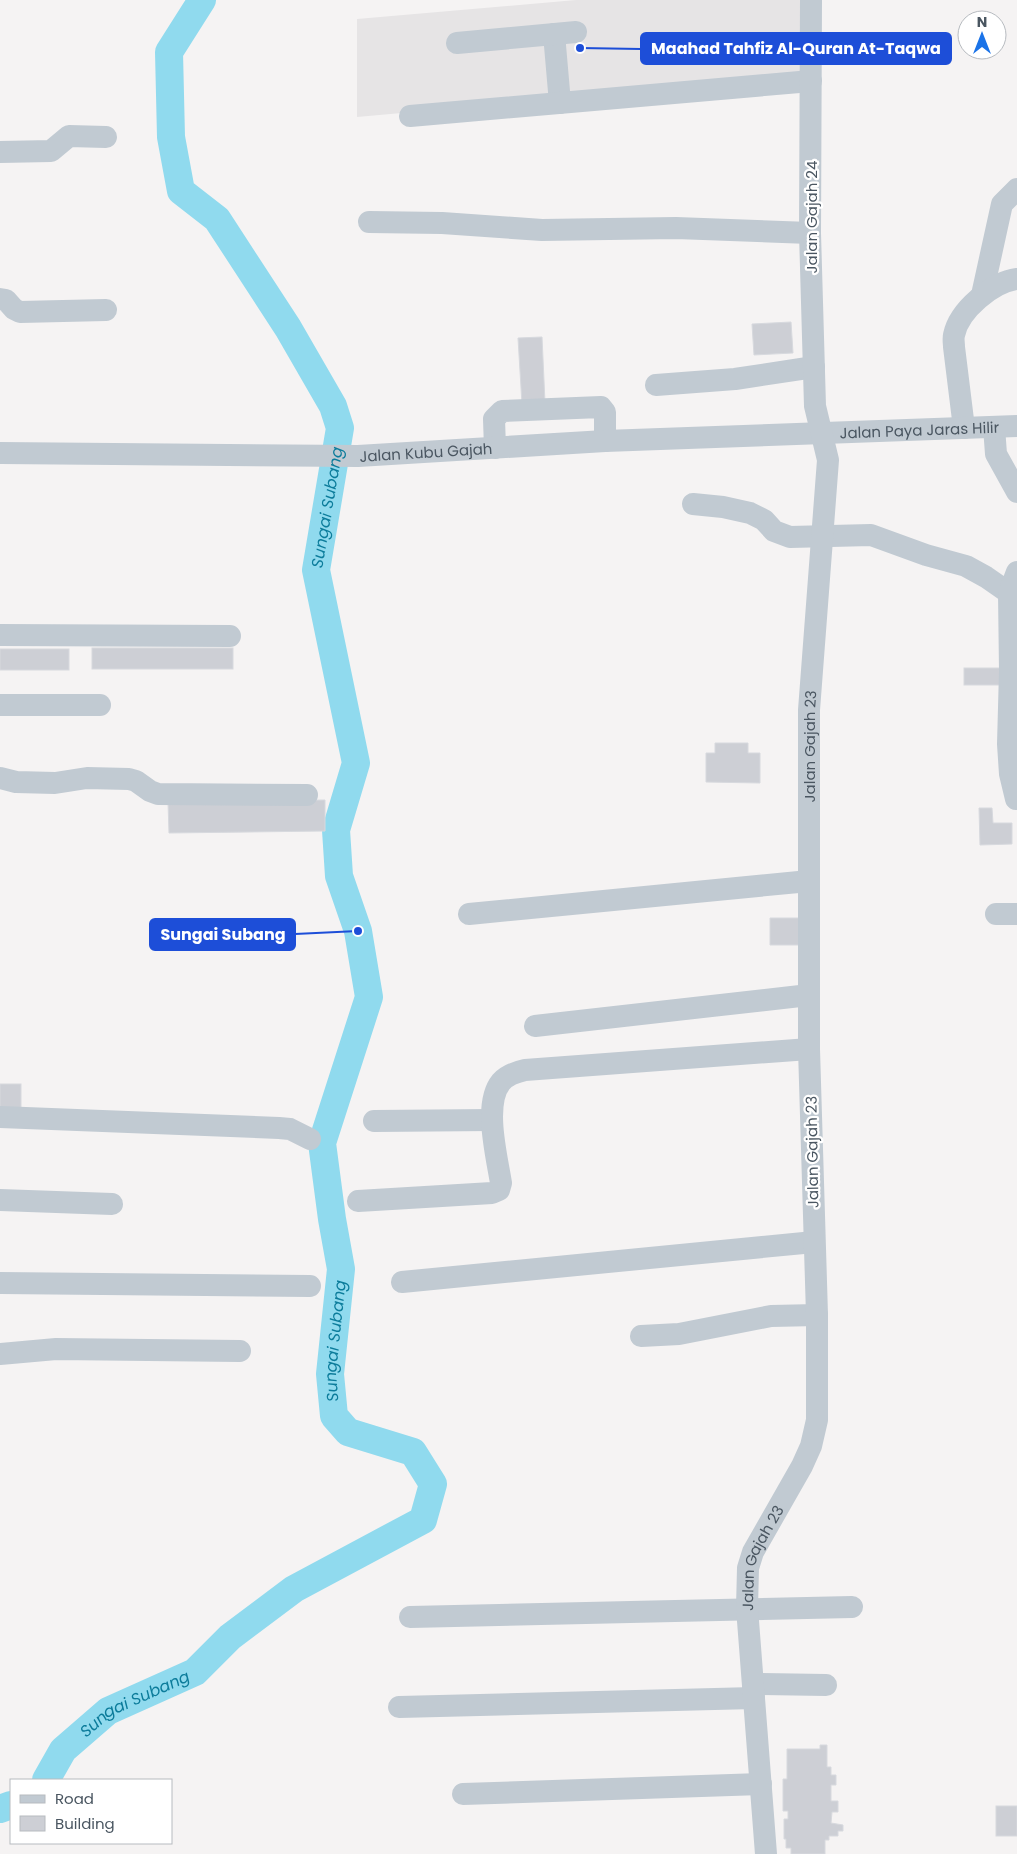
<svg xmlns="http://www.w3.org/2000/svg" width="1017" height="1854" viewBox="0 0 1017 1854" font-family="Poppins,sans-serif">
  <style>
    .education { fill: #e6e4e5 }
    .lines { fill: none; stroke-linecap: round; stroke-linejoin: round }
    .river { stroke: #90daee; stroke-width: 28 }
    .building { fill: #cdcfd5; stroke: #d7d9de }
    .minor { stroke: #c1cad2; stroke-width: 22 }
    .labels { text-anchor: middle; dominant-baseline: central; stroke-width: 4.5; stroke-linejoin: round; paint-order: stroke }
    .street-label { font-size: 15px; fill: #4a5661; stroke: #fff }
    .water-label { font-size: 16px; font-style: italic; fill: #0c7c9b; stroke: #fff }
    .leader { fill: none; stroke: #1d4ed8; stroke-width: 2 }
    .callout-dot { fill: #1d4ed8; stroke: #fff; stroke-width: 2 }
    .callout { fill: #1d4ed8; stroke: #1d4ed8; stroke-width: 2 }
    .callout-label { font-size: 16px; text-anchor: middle; font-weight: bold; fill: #fff }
  </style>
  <rect width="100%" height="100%" fill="#f5f3f3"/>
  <!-- education -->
  <path class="education" d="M576,0H804V77L357,117V19Z"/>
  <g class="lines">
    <!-- river -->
    <g class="river">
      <path id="s1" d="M46,1780L63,1750L108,1711L195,1672L230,1637L294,1589L423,1520L433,1484L413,1452L348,1432L334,1416L330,1374L341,1269L332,1219L322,1143L369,997L358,931L339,876L336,830L356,763L316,570L340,428L333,406L288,328L217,219L181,191L171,137L169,52L202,0"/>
      <path d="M0,1809L11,1805"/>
    </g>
  </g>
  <!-- building -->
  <g class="building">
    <path d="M791,322L793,353L754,355L752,324Z"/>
    <path d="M542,337L545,403L522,404L518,338Z"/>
    <rect x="92" y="648" width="141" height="21"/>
    <rect x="0" y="649" width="69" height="21"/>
    <rect x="964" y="668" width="40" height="17"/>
    <path d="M715,743H748V753H760V783L706,782V753H715Z"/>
    <path d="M325,800V831L169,833L168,802Z"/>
    <path d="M979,808H992L993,823H1012V844L980,845Z"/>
    <path d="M770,918H801L800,945H770Z"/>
    <rect x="0" y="1084" width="21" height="29"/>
    <path d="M820,1745H827V1767H831V1775H836V1785H831V1801H838V1812H832L831,1823L843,1825V1831H838V1836H829V1840H825V1854H791V1848H786V1839H784V1819H788V1811H783V1779H787V1749H820Z"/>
    <rect x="996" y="1806" width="21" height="30"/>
  </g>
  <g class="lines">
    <!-- minor -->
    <g class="minor">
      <path d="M554,34L560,103"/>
      <path d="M457,43L576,32"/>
      <path d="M410,116L811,81"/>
      <path d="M0,152L51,151L69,136L106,137"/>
      <path d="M369,222L442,223L542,230L676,228L810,233"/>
      <path d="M982,295L1002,204L1017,189"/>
      <path d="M0,299L6,300L14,309L20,312L106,310"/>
      <path d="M656,385L735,379L814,367"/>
      <path d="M994,427L996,454L1017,492"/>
      <path d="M964,428L954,347C954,343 953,339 954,335C959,310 993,282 1017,279"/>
      <path d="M495,448L494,419L502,411L601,407L605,412V441"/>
      <path id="s2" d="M0,453L358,456L605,441L1017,426"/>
      <path d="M693,504L723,507L750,513L764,520L774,531L790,537L871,535L926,555L966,566L986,577L1009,593"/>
      <path d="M0,635L230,636"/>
      <path d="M0,705H100"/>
      <path d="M0,778L16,782L55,783L87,778L129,779L136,781L150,791L158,794L307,795"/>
      <path d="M1016,799L1010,774L1008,744L1010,671L1009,593L1017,572"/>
      <path d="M469,914L809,881"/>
      <path d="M996,914H1017"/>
      <path d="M535,1026L809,995"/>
      <path d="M0,1117L279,1128L290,1129L310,1139"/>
      <path d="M374,1121L492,1120"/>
      <path d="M0,1200L112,1204"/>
      <path d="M358,1201L492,1193L499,1190L501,1183C497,1157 483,1104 501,1082C507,1075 516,1072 525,1070L809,1049"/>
      <path d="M402,1282L814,1242"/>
      <path d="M0,1283L310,1286"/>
      <path d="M641,1336L679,1334L771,1316L817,1315"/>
      <path d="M0,1354L56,1349L240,1351"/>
      <path d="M410,1617L852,1607"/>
      <path d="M753,1684L826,1685"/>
      <path d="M399,1707L754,1698"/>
      <path d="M463,1794L761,1784"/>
      <path id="s3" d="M766,1854L747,1608L748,1568L753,1552L802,1466L811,1446L817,1420V1315L809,1049V710L828,460L815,406L810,233L811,0"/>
    </g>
  </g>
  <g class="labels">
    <!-- street labels -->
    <g class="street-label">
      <text transform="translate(811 217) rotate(-90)">Jalan Gajah 24</text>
      <text stroke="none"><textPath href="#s2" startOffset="920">Jalan Paya Jaras Hilir</textPath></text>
      <text stroke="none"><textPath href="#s2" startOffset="426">Jalan Kubu Gajah</textPath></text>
      <text stroke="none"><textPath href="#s3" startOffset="1125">Jalan Gajah 23</textPath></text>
      <text transform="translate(812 1152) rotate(-91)">Jalan Gajah 23</text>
      <text stroke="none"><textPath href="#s3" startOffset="300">Jalan Gajah 23</textPath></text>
    </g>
    <!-- water labels -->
    <g class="water-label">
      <text stroke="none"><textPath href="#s1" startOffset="1560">Sungai Subang</textPath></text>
      <text stroke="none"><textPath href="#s1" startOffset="705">Sungai Subang</textPath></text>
      <text stroke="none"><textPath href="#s1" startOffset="121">Sungai Subang</textPath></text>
    </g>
  </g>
  <!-- callouts -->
  <path class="leader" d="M580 48L641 49M358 931L295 934"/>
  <g class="callout-dot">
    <circle cx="580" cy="48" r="5"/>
    <circle cx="358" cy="931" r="5"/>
  </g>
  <g class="callout">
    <rect x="641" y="33" width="310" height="31" rx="5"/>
    <rect x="150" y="919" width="145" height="31" rx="5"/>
  </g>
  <g class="callout-label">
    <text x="796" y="54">Maahad Tahfiz Al-Quran At-Taqwa</text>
    <text x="223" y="940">Sungai Subang</text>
  </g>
  <!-- legend -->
  <rect x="10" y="1779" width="162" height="65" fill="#ffffff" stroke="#b7bbc0"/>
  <rect x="20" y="1795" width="25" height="8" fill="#c1cad2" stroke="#b7bbc0"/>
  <text x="55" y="1804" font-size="15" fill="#4a5661">Road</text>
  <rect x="20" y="1816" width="25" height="15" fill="#cdcfd5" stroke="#b7bbc0"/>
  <text x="55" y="1829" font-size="15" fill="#4a5661">Building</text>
  <!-- north arrow -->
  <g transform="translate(982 35)"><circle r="24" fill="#ffffff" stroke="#b7bbc0"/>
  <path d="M0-4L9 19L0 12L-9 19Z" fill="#1a73e8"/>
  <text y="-8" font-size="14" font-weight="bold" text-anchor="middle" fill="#4a5661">N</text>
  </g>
</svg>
